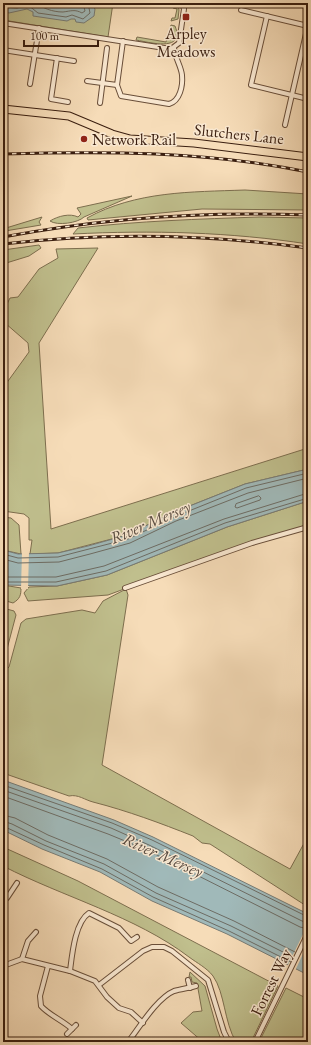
<svg xmlns="http://www.w3.org/2000/svg" width="311" height="1045" viewBox="0 0 311 1045" font-family="'EB Garamond',serif">
  <style>
    .green { fill: #c0bf8d; stroke: #7d6e4e }
    .water { fill: #a0b9b9; stroke: #777b75 }
    .pier { fill: #f6dcb8 }
    .lines { fill: none; stroke-linecap: round; stroke-linejoin: round }
    .shore { stroke: #6d6c64; stroke-width: 1 }
    .minor-casing { stroke: #694e39; stroke-width: 6 }
    .trunk-casing { stroke: #3a1e0f; stroke-width: 9 }
    .minor { stroke: #f9e8d1; stroke-width: 4 }
    .trunk { stroke: #f6dcb8; stroke-width: 7 }
    .rail-casing { stroke: #3a1e0f; stroke-width: 3 }
    .rail { stroke: #f9e8d1; stroke-width: 1.5; stroke-dasharray: 4.5; stroke-linecap: butt }
    .poi-dot { fill: #8f2418; stroke: #f9e8d1; stroke-width: 1.5 }
    .labels { text-anchor: middle; dominant-baseline: central; stroke-width: 3; stroke-linejoin: round; paint-order: stroke }
    .poi-label { font-size: 16px; fill: #3a1e0f; stroke: #f9e8d1 }
    .street-label { font-size: 16px; fill: #3a1e0f; stroke: #f9e8d1 }
    .water-label { font-size: 17px; font-style: italic; fill: #594c42; stroke: #f9e8d1 }
  </style>
  <rect width="100%" height="100%" fill="#f6dcb8"/>
  <filter id="stains"><feTurbulence type="fractalNoise" baseFrequency=".005" numOctaves="4"/><feColorMatrix values="0 0 0 0 .2 0 0 0 0 .09 0 0 0 0 .02 0 0 0 .5 -.17"/></filter>
  <radialGradient id="worn" r=".72"><stop offset=".6" stop-color="#630" stop-opacity="0"/><stop offset="1" stop-color="#630" stop-opacity=".3"/></radialGradient>
  <!-- green -->
  <g class="green">
    <path d="M3,3H113L108,37L3,20Z"/>
    <path d="M172,3L178,4L179,10L178,19L171,21L172,18H175L177,9L173,8Z"/>
    <path d="M171,25L175,26C186,53 148,42 136,40L137,37L166,42L167,38H172L173,30L170,29Z"/>
    <path d="M245,190L308,194V210L202,209L88,220L87,218C136,191 191,192 245,190Z"/>
    <path d="M132,196L84,217C78,223 57,226 50,221C58,216 70,213 78,217L81,214L77,208Z"/>
    <path d="M42,217L39,222L41,225L5,231L6,228Z"/>
    <path d="M260,217L308,218V244C230,232 152,230 73,234L78,228C139,221 199,219 260,217Z"/>
    <path d="M39,245L41,248L29,256L3,264V250Z"/>
    <path d="M98,248L39,343L51,529L308,448V469L245,484L172,513L127,535L58,553L30,554L32,540H29V518L24,514L3,511V388L29,352L28,343L5,323L3,325V312L10,298L18,297L39,269L58,258L56,249Z"/>
    <path d="M308,501V527L186,566L108,595L28,601L24,593L29,587L57,586L107,575L227,527Z"/>
    <path d="M3,517L11,518L19,525L21,554L3,550Z"/>
    <path d="M3,585L21,588C21,595 20,599 13,603L3,600Z"/>
    <path d="M126,589L128,595L102,765L290,869L308,836V907L210,844L202,843L193,836C160,823 128,811 93,802C85,800 78,794 69,796L3,773V673L9,667L21,623L26,619L82,610L95,613L103,601Z"/>
    <path d="M3,608L14,611L16,615L7,649L3,653Z"/>
    <path d="M3,847L78,881L278,986L251,1042H236C224,1022 225,993 213,976C207,968 197,963 189,957C135,916 63,897 3,866Z"/>
    <path d="M190,972L205,986L217,1029L222,1042H203L181,1023L193,1012L202,1011L197,983L192,982L191,977H189Z"/>
    <path d="M286,988L308,999V1042H259Z"/>
  </g>
  <!-- water -->
  <g class="water">
    <path d="M3,3H91L95,9L94,16L84,23L76,22L75,19H71L67,21L33,16V12L27,9L9,13L3,11Z"/>
    <path d="M308,469V501L227,527L107,575L57,586L3,585V550L18,554L58,553L88,546L127,535L172,513L245,484Z"/>
    <path d="M3,780L114,820L153,837L308,914V975L227,934L152,901L100,872L42,849L3,830Z"/>
  </g>
  <!-- pier -->
  <g class="pier">
    <path d="M22,552H29L28,589H21Z"/>
    <path d="M308,924V943L295,971L287,967Z"/>
  </g>
  <g class="lines">
    <!-- shore -->
    <g class="shore">
      <path d="M35,3C43,8 52,12 63,12C71,11 75,9 82,13L85,11L83,3"/>
      <path d="M3,7L17,8L28,5L38,13L66,17L72,15L83,19L90,13L88,3"/>
      <path d="M259,496L261,498L260,500L237,508L235,507L236,504Z"/>
      <path d="M3,554L18,558L58,557L89,549L128,539L174,517L246,488L308,473"/>
      <path d="M3,559L18,563L59,562L90,554L130,543L176,521L248,493L308,478"/>
      <path d="M3,577H56L104,566L224,519L308,493"/>
      <path d="M3,582H56L106,571L225,523L308,498"/>
      <path d="M3,785L112,823L152,840L308,917"/>
      <path d="M3,790L111,828L149,845L302,921L308,923"/>
      <path d="M3,796L108,834L147,850L300,927L308,929"/>
      <path d="M3,815L15,818L48,835L107,859L158,887L234,921L295,952"/>
      <path d="M3,821L12,824L46,841L104,864L156,893L231,926L293,957"/>
      <path d="M3,826L44,845L102,869L153,897L229,931L291,962"/>
    </g>
    <!-- minor casing -->
    <g class="minor-casing">
      <g id="minor">
        <path d="M241,10L308,26"/>
        <path d="M267,16L251,85L308,99"/>
        <path d="M3,23L171,49L179,43L184,9L182,3"/>
        <path d="M3,50L74,61"/>
        <path d="M57,58L51,99L68,102"/>
        <path d="M87,81L117,85L123,41"/>
        <path d="M30,84L39,28"/>
        <path d="M117,85L121,96L169,104C180,101 183,86 182,75C181,66 175,58 174,48"/>
        <path d="M100,103L107,48"/>
        <path d="M285,125L308,25"/>
        <path d="M125,588L252,543L308,527"/>
        <path d="M3,901L7,898L17,883"/>
        <path d="M22,959L28,941L36,932"/>
        <path d="M3,966L22,959L70,971L95,981L107,997L119,1008L131,1012L143,1023"/>
        <path d="M48,966L40,996L41,1006C49,1015 62,1020 72,1029"/>
        <path d="M70,971C72,955 75,922 89,913L119,928L131,941L137,937"/>
        <path d="M188,980L190,988"/>
        <path d="M99,985L143,951L152,947H164L172,951L208,980L224,1032L229,1042"/>
        <path d="M67,1034L76,1025"/>
        <path d="M128,1042C139,1028 157,998 174,991C181,989 189,988 196,986"/>
        <path d="M255,1042L308,933"/>
      </g>
    </g>
    <!-- trunk casing -->
    <g class="trunk-casing">
      <path id="trunk" d="M3,109L69,116L112,134L130,139L194,143L308,157"/>
    </g>
    <!-- minor -->
    <use href="#minor" class="minor"/>
    <!-- trunk -->
    <use href="#trunk" class="trunk"/>
    <!-- rail casing -->
    <g class="rail-casing">
      <g id="rail">
        <path d="M3,154C105,151 207,151 308,172"/>
        <path d="M3,237C103,218 207,211 308,215"/>
        <path d="M3,244C105,232 206,234 308,248"/>
      </g>
    </g>
    <!-- rail -->
    <use href="#rail" class="rail"/>
  </g>
  <!-- markers -->
  <g class="poi-dot">
    <rect x="182" y="13" width="8" height="8" rx="2"/>
    <circle cx="84" cy="139" r="4"/>
  </g>
  <g class="labels">
    <!-- poi labels -->
    <g class="poi-label">
      <text x="186" y="33">Arpley<tspan x="186" dy="18">Meadows</tspan></text>
      <text x="92" y="139" text-anchor="start">Network Rail</text>
    </g>
    <!-- street labels -->
    <g class="street-label">
      <text transform="translate(239 134) rotate(6)">Slutchers Lane</text>
      <text transform="translate(271 982) rotate(-64)">Forrest Way</text>
    </g>
    <!-- water labels -->
    <g class="water-label">
      <text transform="translate(150 522) rotate(-23)">River Mersey</text>
      <text transform="translate(163 855) rotate(24)">River Mersey</text>
    </g>
  </g>
  <!-- margin -->
  <rect width="311" height="1045" fill="none" stroke="#f6dcb8" stroke-width="16"/>
  <rect x="4" y="4" width="303" height="1037" fill="none" stroke="#3a1e0f" stroke-width="2"/>
  <rect x="8" y="8" width="295" height="1029" fill="none" stroke="#3a1e0f"/>
  <!-- scale -->
  <path d="M24 40v6h74v-6" fill="none" stroke="#3a1e0f" stroke-width="2"/>
  <text x="30" y="40" font-size="12" fill="#3a1e0f" stroke="#f9e8d1" stroke-width="3" paint-order="stroke">100 m</text>
  <rect width="100%" height="100%" filter="url(#stains)"/>
  <rect width="100%" height="100%" fill="url(#worn)"/>
</svg>
